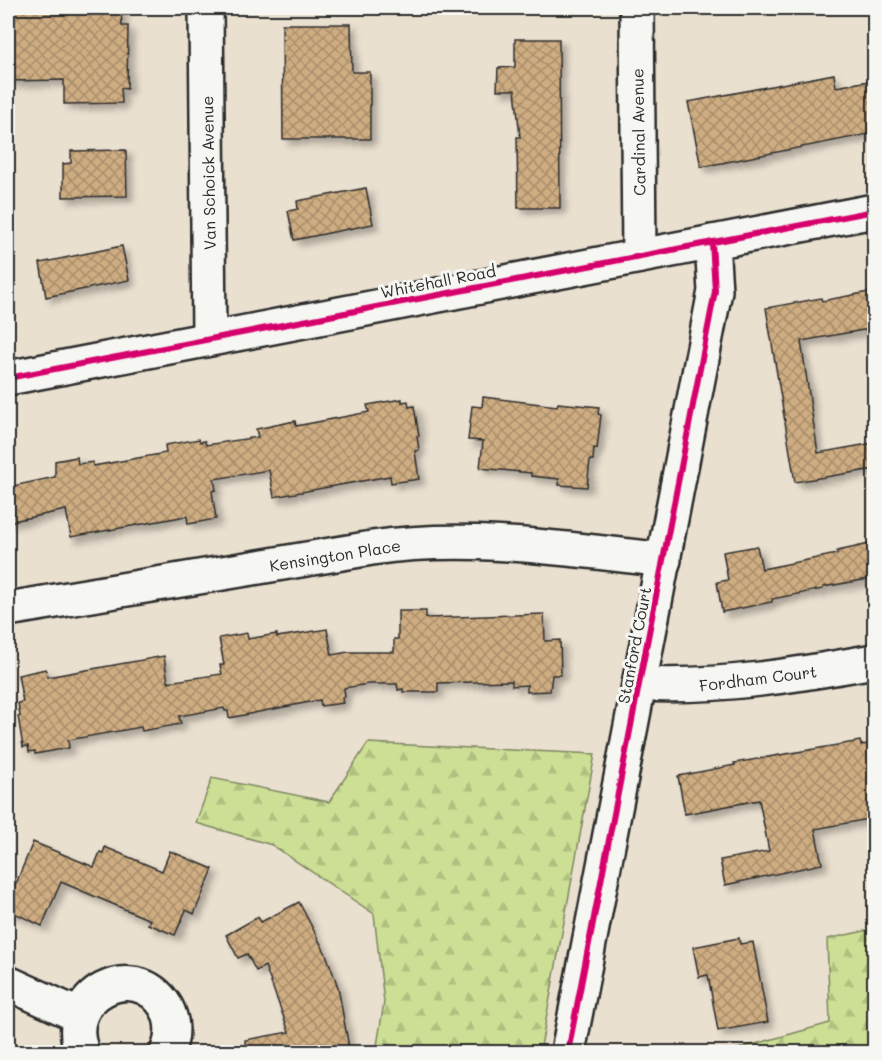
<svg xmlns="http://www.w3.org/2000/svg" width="882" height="1060" viewBox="0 0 882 1060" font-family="Mali,sans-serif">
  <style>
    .forest { fill: url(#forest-firs); stroke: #7c8560; stroke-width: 1.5 }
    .building { fill: url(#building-cross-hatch); stroke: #2b2b2b; stroke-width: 1.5; filter: url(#shadow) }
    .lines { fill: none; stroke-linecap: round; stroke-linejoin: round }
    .minor-casing { stroke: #2b2b2b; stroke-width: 38 }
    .minor { stroke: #f6f6f2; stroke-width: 33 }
    .cycleway-casing { stroke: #f6f6f2; stroke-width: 10 }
    .cycleway { stroke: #d6006c; stroke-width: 6 }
    .labels { text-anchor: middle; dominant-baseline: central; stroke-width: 6; stroke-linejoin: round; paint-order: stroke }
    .street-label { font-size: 16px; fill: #2b2b2b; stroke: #f6f6f2 }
  </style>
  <defs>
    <pattern id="forest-firs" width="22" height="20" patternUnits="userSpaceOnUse" patternTransform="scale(1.5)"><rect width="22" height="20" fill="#cddf94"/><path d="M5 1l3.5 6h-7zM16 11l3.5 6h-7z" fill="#b0c080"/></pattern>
    <pattern id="building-cross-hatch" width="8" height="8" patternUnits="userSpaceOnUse" patternTransform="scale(1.5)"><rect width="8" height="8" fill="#cfad82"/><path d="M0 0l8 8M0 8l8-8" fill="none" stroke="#a88d6b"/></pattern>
    <filter id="shadow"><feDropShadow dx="5.5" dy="5.5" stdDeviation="3" flood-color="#0004"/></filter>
  </defs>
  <rect width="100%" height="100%" fill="#eae0d0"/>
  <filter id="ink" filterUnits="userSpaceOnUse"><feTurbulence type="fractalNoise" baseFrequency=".0167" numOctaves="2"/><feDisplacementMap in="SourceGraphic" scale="12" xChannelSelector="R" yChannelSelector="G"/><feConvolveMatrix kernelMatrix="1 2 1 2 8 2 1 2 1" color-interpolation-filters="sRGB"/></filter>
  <g filter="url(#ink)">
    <!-- forest -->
    <g class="forest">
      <path d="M368,743L595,754L540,1052H376L384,1002L374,914L272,845L196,823L212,778L329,802Z"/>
      <path d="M874,929V1052H727L830,1023L827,939Z"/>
    </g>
    <!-- building -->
    <g class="building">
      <path d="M8,8H121L122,26H128L127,89L121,88L122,103L64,104V80L8,81Z"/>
      <path d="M282,24H351L352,72H370V139H283Z"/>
      <path d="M515,39H559L560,208H518L517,137H520L515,90H497L498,68L515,67Z"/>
      <path d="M834,74L836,87L874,80V133L701,167L688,102Z"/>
      <path d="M126,150L127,196L63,197V164L71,163V151Z"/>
      <path d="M366,188L373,224L294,240L288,211L298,209L297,201Z"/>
      <path d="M122,246L129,280L46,297L40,263Z"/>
      <path d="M874,291V328L801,341L818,453L874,443V469L795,482L766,308L821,298L822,301Z"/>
      <path d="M483,397L557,406L558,403L599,407L598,414L601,415L597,449L594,448L593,460H590L587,487L559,485V479L531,476V473L480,468L483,441L468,440L472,406L482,407Z"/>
      <path d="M402,399V402L408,401L409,407L414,406L419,436H417L419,450L415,451L419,479L391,483L390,476L274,497L269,470L214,479L216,490L212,491L216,519L188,524L187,516L71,537L66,510L8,522V487L55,477V461L77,457L78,464L93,462V466L166,453L165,445L199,439L200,442L205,441L206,445L258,437L256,429L295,421L296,426L369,412L367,405Z"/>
      <path d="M874,543V578L823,587V589L772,599V602L722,612L717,582L728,580L723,552L757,546L762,569L837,554V551Z"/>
      <path d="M398,611H426V618L544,614L545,641L560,640L561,675H552L550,691L527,692V685L512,686V681L438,683V692H403V689L398,690L397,684H368L344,688L345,697H342L343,703L321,706L320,700L229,718L228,711H225L224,708L179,716L181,724L142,731L141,727L68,740L69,748L35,754V751L29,752L28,746L23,747L18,716H20L18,703L23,702L18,675L46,669L47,677L164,656L168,682L222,674L220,665H224L219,638L247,633L248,639L277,634V637L327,629L332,655L348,652H394V639H398Z"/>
      <path d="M860,741L861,745L874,743V818L815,829L822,864L725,885L720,860L769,851L759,800L685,814L678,776L735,765L734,763Z"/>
      <path d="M33,842L94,867L100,852L103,853L105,847L162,871L170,851L213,869L194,914L186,910L175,935L148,924L150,920L61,882L42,926L8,910V903Z"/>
      <path d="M299,902L326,954L338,987L350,1053H246L245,1040L289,1032L265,966L256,971L247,954L238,958L226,935L258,917L261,922Z"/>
      <path d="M739,938L740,944L753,942L768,1022L718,1031L708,975L699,977L693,947Z"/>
    </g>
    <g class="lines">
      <!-- minor casing -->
      <g class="minor-casing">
        <g id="minor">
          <path d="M206,8L209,338"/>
          <path d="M637,8L639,256"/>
          <path d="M8,378L874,211"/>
          <path d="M8,609L372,548C470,534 566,549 664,560"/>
          <path d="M640,684C721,688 796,675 874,661"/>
          <path d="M8,983L80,1016"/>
          <path d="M82,1052C59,996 135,956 166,1007C174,1022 173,1038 167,1052"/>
          <path d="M568,1052L715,291L712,242"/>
        </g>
      </g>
      <!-- minor -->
      <use href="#minor" class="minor"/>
      <!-- cycleway casing -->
      <g class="cycleway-casing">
        <g id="cycleway">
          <path d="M8,378L874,211"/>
          <path d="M568,1052L715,291L712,242"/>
        </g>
      </g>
      <!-- cycleway -->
      <use href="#cycleway" class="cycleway"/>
    </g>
  </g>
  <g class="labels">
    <!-- street labels -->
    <g class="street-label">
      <text transform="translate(638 132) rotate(-91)">Cardinal Avenue</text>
      <text transform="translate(208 173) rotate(-91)">Van Schoick Avenue</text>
      <text transform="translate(438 281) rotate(-11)">Whitehall Road</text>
      <text transform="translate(335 555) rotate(-9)">Kensington Place</text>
      <text transform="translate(634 645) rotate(-79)">Stanford Court</text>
      <text transform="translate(758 678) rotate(-7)">Fordham Court</text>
    </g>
  </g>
  <!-- margin -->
  <rect width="882" height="1060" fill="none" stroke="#f6f6f2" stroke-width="30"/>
  <rect x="15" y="15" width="852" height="1030" fill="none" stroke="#2b2b2b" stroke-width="2" filter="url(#ink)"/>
</svg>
